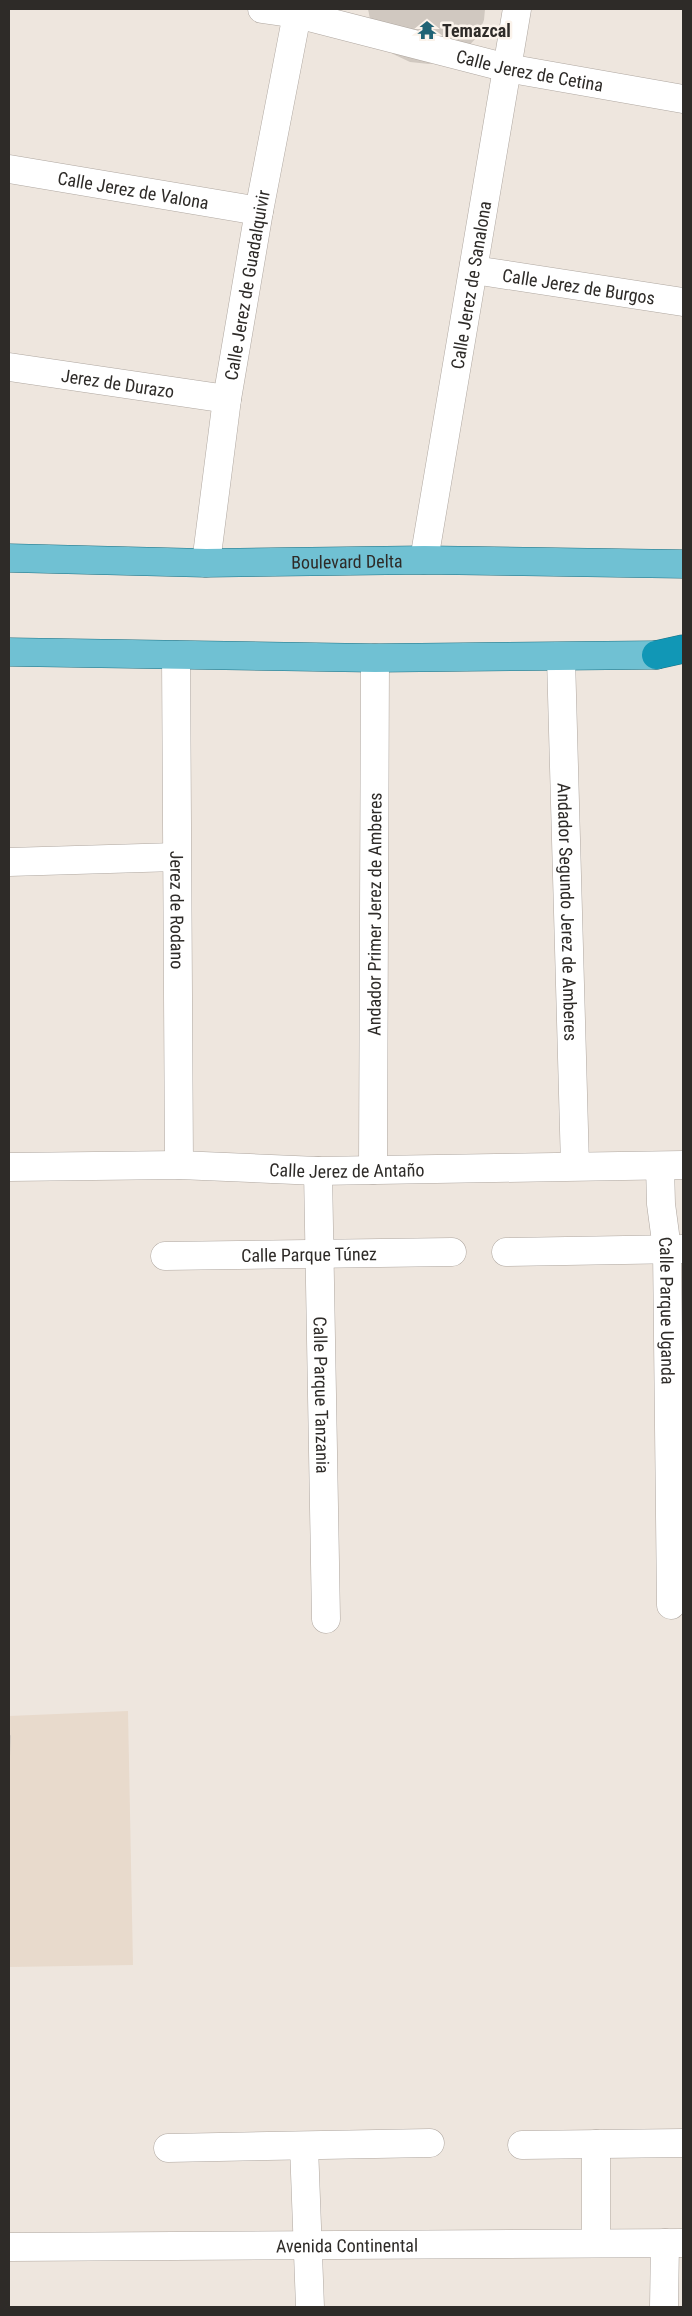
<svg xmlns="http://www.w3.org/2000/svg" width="692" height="2316" viewBox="0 0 692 2316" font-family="'Roboto Condensed',sans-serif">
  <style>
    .built { fill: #e8dacc }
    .building { fill: #d0c8c0 }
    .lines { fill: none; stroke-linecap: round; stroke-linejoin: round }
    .street-casing { stroke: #afa7a0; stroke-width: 29 }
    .primary-casing { stroke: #1b7184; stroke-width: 29 }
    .highway-casing { stroke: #1b7184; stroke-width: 29 }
    .street { stroke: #fff; stroke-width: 28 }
    .primary { stroke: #70c1d3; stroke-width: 28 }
    .highway { stroke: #1197b6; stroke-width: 28 }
    .labels { text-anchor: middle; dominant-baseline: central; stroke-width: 5; stroke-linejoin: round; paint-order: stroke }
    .poi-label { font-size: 18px; font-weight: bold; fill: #2e2b28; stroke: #fbf3eb; text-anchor: start }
    .street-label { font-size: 18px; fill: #2e2b28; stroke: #fbf3eb }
  </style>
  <rect width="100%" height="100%" fill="#eee6de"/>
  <!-- built -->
  <path class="built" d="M128,1711L133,1965L9,1967V1716Z"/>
  <!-- building -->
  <g class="building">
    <path d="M368,9H485L484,20L477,37L464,51L448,60L429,64L410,62L393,54L380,41L371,24Z"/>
    <path d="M11,1735L10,1756H9V1736Z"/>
  </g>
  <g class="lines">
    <!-- street casing -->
    <g class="street-casing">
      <g id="street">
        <path id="s1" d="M262,9L297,14L507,68L683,99"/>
        <path id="s2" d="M9,169L259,211"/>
        <path id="s3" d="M474,270L683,302"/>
        <path id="s4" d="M9,367L227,399"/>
        <path id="s5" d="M424,560L517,9"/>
        <path id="s6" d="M206,563L227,399L259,211L298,9"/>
        <path id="s7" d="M176,655L179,1165"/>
        <path id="s8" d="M561,658L575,1166"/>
        <path d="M9,862L176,857"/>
        <path id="s9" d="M660,1166L661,1204L667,1249L671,1605"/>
        <path id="s10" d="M9,1167L179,1165L318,1171L683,1165"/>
        <path id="s11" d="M373,1170L375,658"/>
        <path id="s12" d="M318,1171L326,1619"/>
        <path d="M506,1252L683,1249"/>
        <path id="s13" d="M165,1256L452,1252"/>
        <path d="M522,2145L683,2143"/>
        <path d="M304,2146L310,2307"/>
        <path d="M168,2148L430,2143"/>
        <path d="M596,2243V2144"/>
        <path id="s14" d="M9,2247L683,2243"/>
        <path d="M664,2307L665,2243"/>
      </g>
    </g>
    <!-- primary casing -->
    <g class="primary-casing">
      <g id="primary">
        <path id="s15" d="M9,558L206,563L424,560L683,564"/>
        <path d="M9,652L375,658L656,655"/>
      </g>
    </g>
    <!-- highway casing -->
    <g class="highway-casing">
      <path id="highway" d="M656,655L683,649"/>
    </g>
    <!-- street -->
    <use href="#street" class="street"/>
    <!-- primary -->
    <use href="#primary" class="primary"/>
    <!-- highway -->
    <use href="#highway" class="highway"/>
  </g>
  <!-- icons -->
  <defs>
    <g id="temple-bare" transform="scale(1.5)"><path d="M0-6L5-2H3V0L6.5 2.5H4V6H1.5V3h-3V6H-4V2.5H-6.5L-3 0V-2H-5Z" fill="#206375" stroke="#fbf3eb" stroke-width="2.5" paint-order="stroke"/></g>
  </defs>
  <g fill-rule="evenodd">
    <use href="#temple-bare" x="427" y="30"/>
  </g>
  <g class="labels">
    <!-- poi labels -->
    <g class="poi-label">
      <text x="442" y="30">Temazcal</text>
    </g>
    <!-- street labels -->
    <g class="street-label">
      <text stroke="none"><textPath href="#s1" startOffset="275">Calle Jerez de Cetina</textPath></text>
      <text stroke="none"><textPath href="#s2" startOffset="126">Calle Jerez de Valona</textPath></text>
      <text stroke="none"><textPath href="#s6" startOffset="281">Calle Jerez de Guadalquivir</textPath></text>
      <text stroke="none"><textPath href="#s5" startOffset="279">Calle Jerez de Sanalona</textPath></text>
      <text stroke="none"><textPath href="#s3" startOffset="106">Calle Jerez de Burgos</textPath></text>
      <text stroke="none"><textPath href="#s4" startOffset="110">Jerez de Durazo</textPath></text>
      <text stroke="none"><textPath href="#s15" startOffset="338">Boulevard Delta</textPath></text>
      <text stroke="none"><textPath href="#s7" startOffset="255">Jerez de Rodano</textPath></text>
      <text stroke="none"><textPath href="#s8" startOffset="254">Andador Segundo Jerez de Amberes</textPath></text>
      <text stroke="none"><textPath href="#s11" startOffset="256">Andador Primer Jerez de Amberes</textPath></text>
      <text stroke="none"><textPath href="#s10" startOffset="338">Calle Jerez de Antaño</textPath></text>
      <text stroke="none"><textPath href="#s13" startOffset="144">Calle Parque Túnez</textPath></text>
      <text stroke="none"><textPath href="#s9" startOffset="145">Calle Parque Uganda</textPath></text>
      <text stroke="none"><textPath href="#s12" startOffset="224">Calle Parque Tanzania</textPath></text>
      <text stroke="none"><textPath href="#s14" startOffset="338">Avenida Continental</textPath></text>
    </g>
  </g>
  <!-- border -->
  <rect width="692" height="2316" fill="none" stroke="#2e2b28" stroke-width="20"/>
</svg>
